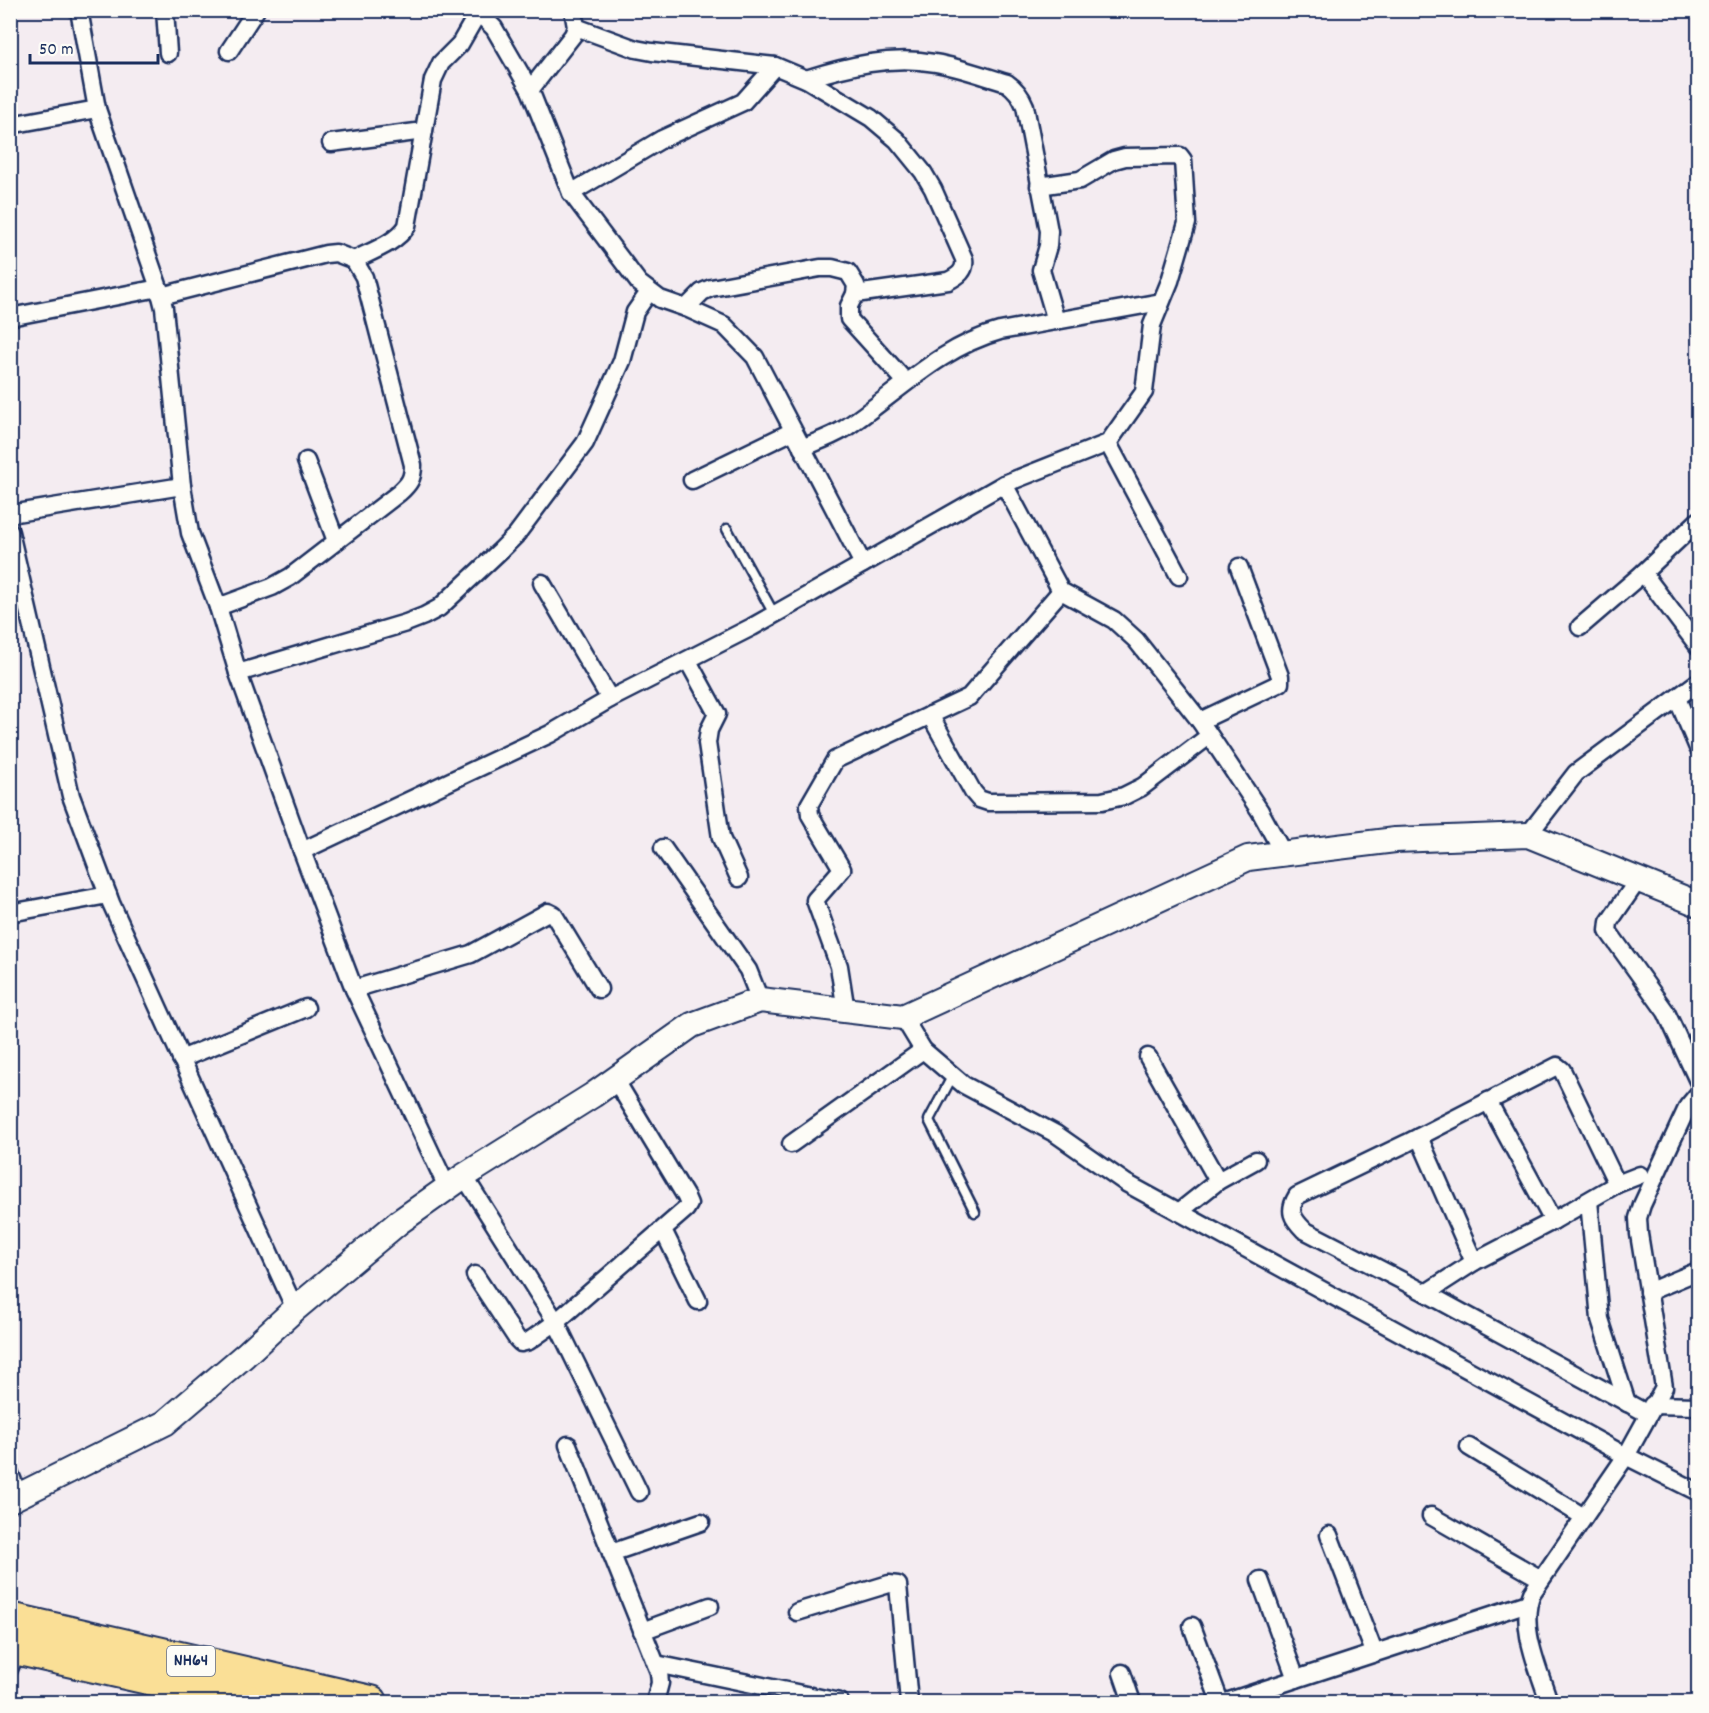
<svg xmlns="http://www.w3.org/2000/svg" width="1709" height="1713" viewBox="0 0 1709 1713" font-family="Dekko,sans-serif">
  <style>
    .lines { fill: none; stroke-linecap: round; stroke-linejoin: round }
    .lane-casing { stroke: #1b2f5e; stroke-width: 13 }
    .street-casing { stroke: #1b2f5e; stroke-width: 21 }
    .secondary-casing { stroke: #1b2f5e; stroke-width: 28 }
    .highway-casing { stroke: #1b2f5e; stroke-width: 36 }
    .lane { stroke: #fdfcf7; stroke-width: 8 }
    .street { stroke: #fdfcf7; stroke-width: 16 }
    .secondary { stroke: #fdfcf7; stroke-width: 24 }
    .highway { stroke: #fadf96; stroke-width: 32 }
    .labels { text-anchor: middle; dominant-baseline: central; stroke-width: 6; stroke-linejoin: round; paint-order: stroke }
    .shield { fill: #fdfcf7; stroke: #5f6c8c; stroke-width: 1.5 }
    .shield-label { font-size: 18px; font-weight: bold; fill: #1b2f5e }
  </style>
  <rect width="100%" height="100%" fill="#f4ecf1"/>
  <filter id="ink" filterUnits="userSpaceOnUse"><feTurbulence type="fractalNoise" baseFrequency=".0167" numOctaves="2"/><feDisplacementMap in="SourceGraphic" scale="12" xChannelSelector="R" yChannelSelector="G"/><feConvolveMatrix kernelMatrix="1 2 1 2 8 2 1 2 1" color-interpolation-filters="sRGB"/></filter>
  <g filter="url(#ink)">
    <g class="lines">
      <!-- lane casing -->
      <g class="lane-casing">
        <g id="lane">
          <path d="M727,529L774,614"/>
          <path d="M953,1075L929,1120L975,1212"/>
          <path d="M10,1677L19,1656"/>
        </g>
      </g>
      <!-- street casing -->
      <g class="street-casing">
        <g id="street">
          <path d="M79,10L97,109L159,288L164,308L182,486L190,533L218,607L238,673L302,851L354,989L447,1187"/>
          <path d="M165,10L168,53"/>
          <path d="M476,10L494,28L530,90L571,193L639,283L660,299L686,308L724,325L755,357L863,564"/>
          <path d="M576,27L636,49L652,52L775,66L806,79L871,118L897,140L923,172L933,189L964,259C966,271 958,276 948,281L855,294"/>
          <path d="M229,51L256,10"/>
          <path d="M806,79C847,66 891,55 935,63C959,67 983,76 1007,83C1016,89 1021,96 1025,106L1049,231L1048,246L1041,270L1056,321"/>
          <path d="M530,90L573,35L576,27L573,10"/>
          <path d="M10,125L97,109"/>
          <path d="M331,143L424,131"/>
          <path d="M571,193L662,139L743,102L775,66"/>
          <path d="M354,260C372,251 396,243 407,226L433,80L441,63L460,44L479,11"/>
          <path d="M161,296L326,254L336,253L354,260L364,277L413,465C413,479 409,484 399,493L290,577L272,587L218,607"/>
          <path d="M686,308L702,292L711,288L820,268H832L848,272L856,285L855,294L849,306V319L906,382"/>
          <path d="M10,317L159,288"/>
          <path d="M1108,443L1179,576"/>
          <path d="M802,448C816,442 831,437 844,429C895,395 940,347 1000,331L1161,302"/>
          <path d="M306,461L336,541"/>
          <path d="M692,480L793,431"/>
          <path d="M1004,484L1061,591L1114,620L1136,640L1200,721L1260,811L1283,853"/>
          <path d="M10,514L182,486"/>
          <path d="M10,532L71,796L111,903L295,1309"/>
          <path d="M1643,573L1698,646"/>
          <path d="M542,583L610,699"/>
          <path d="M1580,627L1643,573L1698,521"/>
          <path d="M688,661L717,714L709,730L707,743L721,838L739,878"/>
          <path d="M238,673L406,623L424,616L439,608L501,550L516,535L585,443L622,361L635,312L649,292"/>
          <path d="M1677,698L1698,748"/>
          <path d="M930,715L973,792L979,799L988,802L1102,801L1124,796L1142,787L1209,736"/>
          <path d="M1200,721L1280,683V676L1239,567"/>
          <path d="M1528,835L1576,773L1698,682"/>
          <path d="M663,848L748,970L760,1000"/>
          <path d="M302,851L550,734L610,699L752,627L1004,484L1108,443L1144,392L1152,325L1170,281L1187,223L1183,160L1180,156L1125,157L1114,160L1080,180L1039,186"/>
          <path d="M1638,880L1609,922L1608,931L1666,1012L1698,1081"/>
          <path d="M10,913L108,895"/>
          <path d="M354,989L471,954L548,912L554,915L599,989"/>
          <path d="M846,1011L839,966L815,900L842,869L810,815L809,805L835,760L969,697L1061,591"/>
          <path d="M903,1017L923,1050L964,1085L1056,1134L1126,1183L1626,1456L1698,1492"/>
          <path d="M1148,1057L1218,1181"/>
          <path d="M181,1059L306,1008"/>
          <path d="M1488,1101L1553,1221"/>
          <path d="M1419,1137L1474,1262"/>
          <path d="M791,1144L923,1050"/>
          <path d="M464,1176L556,1322L639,1492"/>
          <path d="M1617,1184L1562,1070L1557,1066L1407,1143L1297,1196C1288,1211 1292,1218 1304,1230L1426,1293L1648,1414"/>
          <path d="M1589,1201L1600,1319L1627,1403"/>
          <path d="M1179,1212L1218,1181L1256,1160"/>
          <path d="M663,1230L698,1301"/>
          <path d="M475,1275L517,1339L521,1343L529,1341L556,1322L686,1209L689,1204L686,1197L615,1079"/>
          <path d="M1648,1292L1698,1271"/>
          <path d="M1426,1293L1474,1262L1553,1221L1617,1184L1640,1175"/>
          <path d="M1652,1405L1698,1406"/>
          <path d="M568,1445L659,1672L660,1683L655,1702"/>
          <path d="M1469,1447L1584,1517"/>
          <path d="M10,1474L19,1496"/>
          <path d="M1431,1516L1541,1579"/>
          <path d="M1329,1535L1374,1652"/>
          <path d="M611,1553L701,1522"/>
          <path d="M1260,1580L1296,1679"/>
          <path d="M797,1612L889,1584L898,1585L909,1702"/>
          <path d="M1192,1626L1220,1702"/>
          <path d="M642,1631L710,1606"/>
          <path d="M656,1664L840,1702"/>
          <path d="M1122,1673L1132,1702"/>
          <path d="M1226,1702L1528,1603"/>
          <path d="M1549,1702C1539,1669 1518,1627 1532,1593L1626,1456L1664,1387L1639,1234L1638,1218L1642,1205L1688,1106L1698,1094"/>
        </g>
      </g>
      <!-- secondary casing -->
      <g class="secondary-casing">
        <path id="secondary" d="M10,1500L165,1423L245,1355L295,1309L399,1222L464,1176L593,1095L692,1025L760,1000L903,1017L1248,858L1395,840L1528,835L1698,904"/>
      </g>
      <!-- highway casing -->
      <g class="highway-casing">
        <g id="highway">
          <path d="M10,1619L371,1702"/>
          <path d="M10,1647L254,1702"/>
        </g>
      </g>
      <!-- lane -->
      <use href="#lane" class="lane"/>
      <!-- street -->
      <use href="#street" class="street"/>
      <!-- secondary -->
      <use href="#secondary" class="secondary"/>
      <!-- highway -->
      <use href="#highway" class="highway"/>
    </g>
  </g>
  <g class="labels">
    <!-- shield labels -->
    <rect class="shield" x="167" y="1646" width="48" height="30" rx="4.5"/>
    <g class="shield-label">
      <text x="191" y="1661">NH64</text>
    </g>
  </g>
  <!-- margin -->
  <rect width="1709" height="1713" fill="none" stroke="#fdfcf7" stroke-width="36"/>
  <rect x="18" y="18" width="1673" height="1677" fill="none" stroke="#1b2f5e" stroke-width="2" filter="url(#ink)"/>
  <!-- scale -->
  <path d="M30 54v9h128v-9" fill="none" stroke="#1b2f5e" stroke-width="3"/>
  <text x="39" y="54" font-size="18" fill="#1b2f5e" stroke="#fdfcf7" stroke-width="4.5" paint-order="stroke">50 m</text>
</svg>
